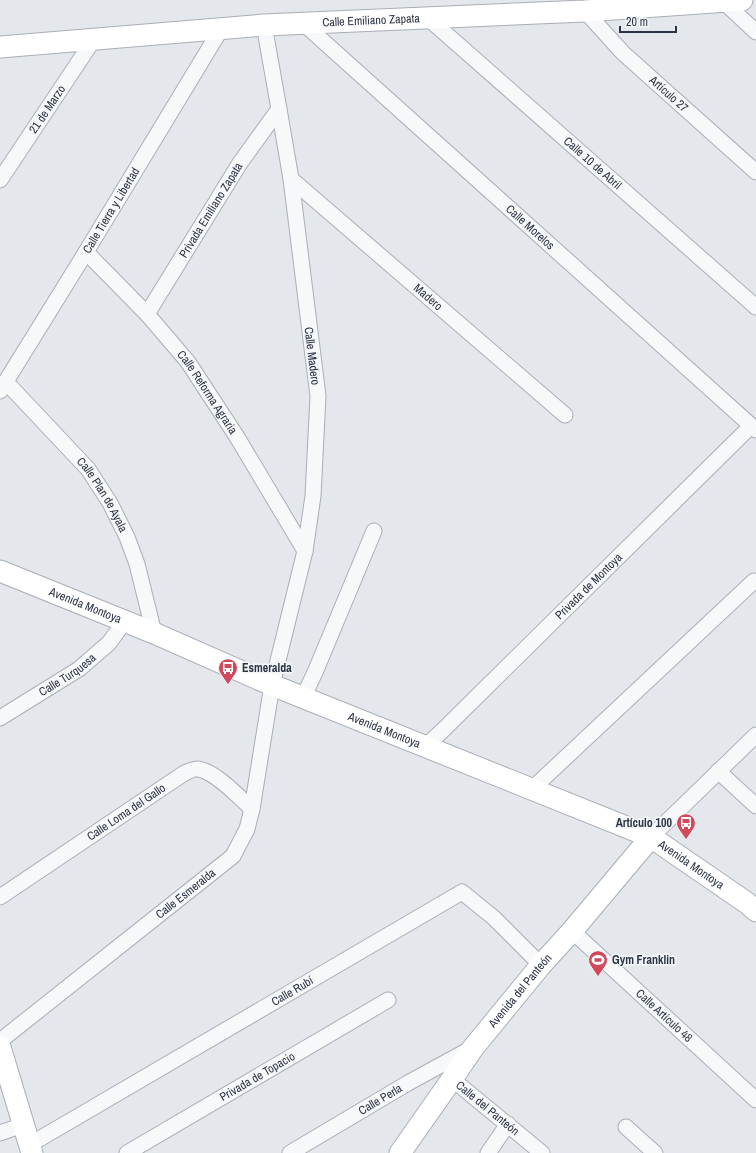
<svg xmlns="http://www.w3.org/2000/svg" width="756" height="1153" viewBox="0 0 756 1153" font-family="'Archivo Narrow',sans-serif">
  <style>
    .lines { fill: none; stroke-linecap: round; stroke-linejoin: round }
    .street-casing { stroke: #a9aeb7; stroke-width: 17 }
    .secondary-casing { stroke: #a9aeb7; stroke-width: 23 }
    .street { stroke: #f7f8fa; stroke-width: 15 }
    .secondary { stroke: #fff; stroke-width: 21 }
    .labels { text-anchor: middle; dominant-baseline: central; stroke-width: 3.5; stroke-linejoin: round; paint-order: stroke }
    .street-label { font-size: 12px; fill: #2b3445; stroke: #f4f6f9 }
    .poi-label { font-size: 12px; font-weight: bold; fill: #2b3445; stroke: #f4f6f9; text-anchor: start }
  </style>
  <rect width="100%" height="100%" fill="#e4e7ec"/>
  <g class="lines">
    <!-- street casing -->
    <g class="street-casing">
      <g id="street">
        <path d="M723,1L756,32"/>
        <path id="s1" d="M585,11L623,53L756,172"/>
        <path id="s2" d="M429,19L756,307"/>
        <path id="s3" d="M304,24L756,430"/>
        <path id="s4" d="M291,179L565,415"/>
        <path id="s5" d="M0,180L94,39"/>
        <path id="s6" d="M86,252L147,314L188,362L237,437L305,551"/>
        <path id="s7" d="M147,314L240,163L279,109"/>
        <path id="s8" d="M6,382L88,469L110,503L127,537L137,564L154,633"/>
        <path id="s9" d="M0,391L86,252L221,29"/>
        <path d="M303,698L316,670L374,531"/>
        <path id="s10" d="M0,718L79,669L109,643L125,621"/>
        <path id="s11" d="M426,746L442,731L751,426"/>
        <path d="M718,771L756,806"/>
        <path d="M532,789L754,581"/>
        <path d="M651,837L756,735"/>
        <path id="s12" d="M0,897L183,774C187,772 194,768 198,769C215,771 240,798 252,809"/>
        <path id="s13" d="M572,931L756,1100"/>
        <path id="s14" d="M0,1041L233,856L247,829L252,809L272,685L305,551L313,496L318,396L291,179L279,109L264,25"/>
        <path id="s15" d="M452,1079L542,1153"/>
        <path d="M626,1127L655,1153"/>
        <path d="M0,1133L23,1125"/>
        <path id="s16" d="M29,1145L462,892L494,918L541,965"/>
        <path id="s17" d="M127,1153L388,1000"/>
        <path id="s18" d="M290,1153L408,1083L472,1048"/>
        <path d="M488,1153L508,1124"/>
      </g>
    </g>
    <!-- secondary casing -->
    <g class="secondary-casing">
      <g id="secondary">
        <path id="s19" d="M0,47L264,25L585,11L742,0"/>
        <path id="s20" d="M0,571L154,633L272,685L651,837L747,903L756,911"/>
        <path d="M0,1047L32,1153"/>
        <path id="s21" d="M400,1153L452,1079L473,1048L541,965L572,931L651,837"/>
      </g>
    </g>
    <!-- street -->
    <use href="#street" class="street"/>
    <!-- secondary -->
    <use href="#secondary" class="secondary"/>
  </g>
  <!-- icons -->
  <defs>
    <g id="bus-pin" transform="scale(1)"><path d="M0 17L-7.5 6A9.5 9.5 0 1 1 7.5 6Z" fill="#d1495b" stroke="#f4f6f9"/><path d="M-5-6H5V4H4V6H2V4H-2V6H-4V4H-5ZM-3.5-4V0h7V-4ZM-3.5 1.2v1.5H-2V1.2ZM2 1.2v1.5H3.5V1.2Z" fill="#fff"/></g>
    <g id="stadium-pin" transform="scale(1)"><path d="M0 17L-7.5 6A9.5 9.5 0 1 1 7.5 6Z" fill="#d1495b" stroke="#f4f6f9"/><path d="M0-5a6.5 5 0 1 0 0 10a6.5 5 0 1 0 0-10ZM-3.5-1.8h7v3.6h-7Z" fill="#fff"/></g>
  </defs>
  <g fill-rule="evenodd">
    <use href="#bus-pin" x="228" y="668"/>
    <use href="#bus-pin" x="686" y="823"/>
    <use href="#stadium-pin" x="598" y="960"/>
  </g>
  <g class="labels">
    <!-- street labels -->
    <g class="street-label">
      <text stroke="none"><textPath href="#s19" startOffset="372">Calle Emiliano Zapata</textPath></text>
      <text stroke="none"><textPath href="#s1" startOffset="118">Artículo 27</textPath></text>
      <text stroke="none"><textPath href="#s5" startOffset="85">21 de Marzo</textPath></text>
      <text stroke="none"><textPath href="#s2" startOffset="218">Calle 10 de Abril</textPath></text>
      <text stroke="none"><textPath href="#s9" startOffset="212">Calle Tierra y Libertad</textPath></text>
      <text stroke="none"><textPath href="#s7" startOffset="122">Privada Emiliano Zapata</textPath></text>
      <text stroke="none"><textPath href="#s3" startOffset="304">Calle Morelos</textPath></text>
      <text stroke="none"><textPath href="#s4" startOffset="181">Madero</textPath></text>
      <text transform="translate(312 356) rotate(83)">Calle Madero</text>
      <text stroke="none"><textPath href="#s6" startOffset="186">Calle Reforma Agraria</textPath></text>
      <text stroke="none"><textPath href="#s8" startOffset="149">Calle Plan de Ayala</textPath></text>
      <text stroke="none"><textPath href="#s11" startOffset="228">Privada de Montoya</textPath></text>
      <text stroke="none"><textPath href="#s20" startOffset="92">Avenida Montoya</textPath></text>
      <text stroke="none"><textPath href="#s10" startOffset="80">Calle Turquesa</textPath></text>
      <text stroke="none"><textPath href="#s20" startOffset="416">Avenida Montoya</textPath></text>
      <text stroke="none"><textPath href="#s12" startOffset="152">Calle Loma del Gallo</textPath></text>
      <text stroke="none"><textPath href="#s20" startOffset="752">Avenida Montoya</textPath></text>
      <text stroke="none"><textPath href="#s14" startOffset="237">Calle Esmeralda</textPath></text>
      <text stroke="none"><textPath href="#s16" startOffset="305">Calle Rubí</textPath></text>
      <text stroke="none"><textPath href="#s21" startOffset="202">Avenida del Panteón</textPath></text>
      <text stroke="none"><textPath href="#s13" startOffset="125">Calle Artículo 48</textPath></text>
      <text stroke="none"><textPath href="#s17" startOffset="151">Privada de Topacio</textPath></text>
      <text stroke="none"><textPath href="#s18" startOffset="105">Calle Perla</textPath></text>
      <text stroke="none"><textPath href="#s15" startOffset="46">Calle del Panteón</textPath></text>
    </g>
    <!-- poi labels -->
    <g class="poi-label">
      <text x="242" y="668">Esmeralda</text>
      <text x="672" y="823" text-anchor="end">Artículo 100</text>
      <text x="612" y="960">Gym Franklin</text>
    </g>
  </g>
  <!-- scale -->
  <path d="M620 26v6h56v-6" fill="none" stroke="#2b3445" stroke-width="2"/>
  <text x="626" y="26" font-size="12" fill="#2b3445" stroke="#f4f6f9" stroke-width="3" paint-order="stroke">20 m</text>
</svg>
